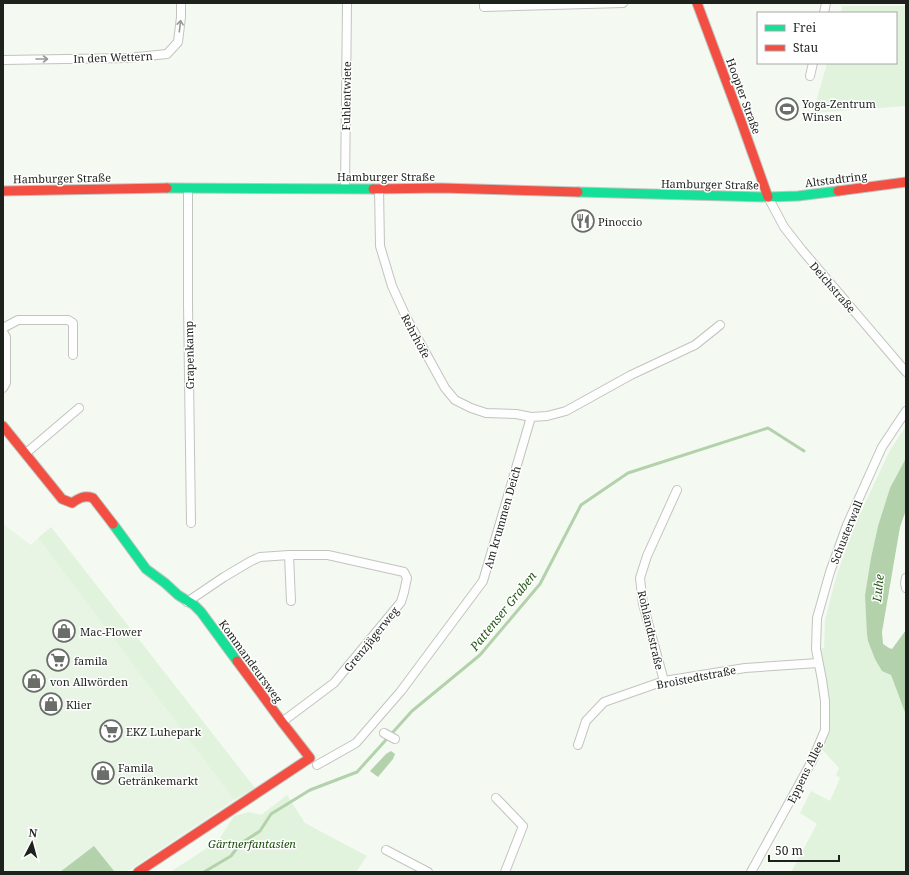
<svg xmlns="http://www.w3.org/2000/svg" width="909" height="875" viewBox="0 0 909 875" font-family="'Noto Serif',serif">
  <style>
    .built { fill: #e8f5e5 }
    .green { fill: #e1f3dc }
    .water { fill: #b3d1ab }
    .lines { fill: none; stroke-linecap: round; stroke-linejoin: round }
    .stream { stroke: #b3d1ab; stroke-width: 3 }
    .street-casing { stroke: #c0c5bf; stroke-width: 10 }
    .fast-casing { stroke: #c0c5bf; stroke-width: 11 }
    .jam-casing { stroke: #c0c5bf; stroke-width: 11 }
    .street { stroke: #fdfefd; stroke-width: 8 }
    .fast { stroke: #16e098; stroke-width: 9 }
    .jam { stroke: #f24e42; stroke-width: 9 }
    .oneway { stroke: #999b98 }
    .labels { text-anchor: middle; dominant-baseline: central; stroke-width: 3; stroke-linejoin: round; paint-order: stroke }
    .street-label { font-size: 11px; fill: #1e221d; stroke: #fff }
    .poi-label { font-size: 11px; fill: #1e221d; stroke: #fff; text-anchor: start }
    .park-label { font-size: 11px; font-style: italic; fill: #194d07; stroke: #fff }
    .water-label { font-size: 12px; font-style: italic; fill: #245815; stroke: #fff }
  </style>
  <rect width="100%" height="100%" fill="#f4faf2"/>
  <!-- built -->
  <path class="built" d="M3,524L31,545L38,538L234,800L126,872H3Z"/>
  <!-- green -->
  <g class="green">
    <path d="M842,6H906V106L813,113L827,63H896V13H841Z"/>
    <path d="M906,426V458L890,488L878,526L871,558L865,595L891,675L906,715V872H791L817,824L800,813L811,791L830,801L840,778L836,775L839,768L819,746L825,730L816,649L824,648L825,620L837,574L854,527L889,452Z"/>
    <path d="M51,527L255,788L234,800L38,538Z"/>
    <path d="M287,795L305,823L367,856L356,872H170L218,841L234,816L249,812L261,815Z"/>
  </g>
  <!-- water -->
  <g class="water">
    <path d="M906,458V510L900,527L882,632L883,644L889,648L892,649L906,630V657L905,659L906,661V715L891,675L882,671L875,659L868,641L867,634L865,595L871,558L878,526L890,488Z"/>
    <path d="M391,751L395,754L393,759L378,777L370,771L386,754Z"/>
    <path d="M94,846L114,871L112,872H60Z"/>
  </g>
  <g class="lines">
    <!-- stream -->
    <path class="stream" d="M204,872L231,856L240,844L260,831L271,814L310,790L357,772L412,711L480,655L540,584L581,505L628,473L768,428L804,451"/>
    <!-- street casing -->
    <g class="street-casing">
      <g id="street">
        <path d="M484,3V7L623,3"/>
        <path d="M824,13L826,3"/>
        <path d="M3,60L127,58L167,54L178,42L181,17V3"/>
        <path d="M810,76L813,63"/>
        <path d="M188,188V304L191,523"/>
        <path d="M345,188L347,3"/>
        <path d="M379,189L380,246L392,286L407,319L445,388L455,400L471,408L486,413L516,414L531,417"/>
        <path d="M768,197L784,227L802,250L906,372"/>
        <path d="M3,328L18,320H68L73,323V355"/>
        <path d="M3,332L6,337V383L3,388"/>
        <path d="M25,454L79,408"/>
        <path d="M289,555L291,601"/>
        <path d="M906,578L905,583L906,588"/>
        <path d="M187,602L224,577L251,561L260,557L289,555H328L404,572L407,578L404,592L401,602L334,683L282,722"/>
        <path d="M664,681L643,604L640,578L647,556L677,490"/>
        <path d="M384,733L395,739"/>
        <path d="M578,745L586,721L604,702L664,681L745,668L818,663"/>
        <path d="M317,765L356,743L401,691L483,581L531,417L547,416L566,411L631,375L695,345L720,325"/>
        <path d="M496,798L523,826L505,872"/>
        <path d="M386,850L428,872"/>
        <path d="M751,872L812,761L825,730V701L822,680L816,649L817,618L830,572L847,525L882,447L906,411"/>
      </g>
    </g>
    <!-- fast casing -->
    <g class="fast-casing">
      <g id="fast">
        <path d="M167,188L373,189"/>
        <path d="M578,192L768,197L798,196L838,191"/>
        <path d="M113,524L146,569L165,583L178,595L194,605L201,612L237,661"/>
      </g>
    </g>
    <!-- jam casing -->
    <g class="jam-casing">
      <g id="jam">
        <path d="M697,3L741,121L768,197"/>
        <path d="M373,189L442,188L578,192"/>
        <path d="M3,191L167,188"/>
        <path d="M838,191L906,182"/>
        <path d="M3,426L62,499L72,503C79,498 84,495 93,498L113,524"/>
        <path d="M138,872L310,758L282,722L237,661"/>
      </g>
    </g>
    <!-- street -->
    <use href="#street" class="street"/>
    <!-- fast -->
    <use href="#fast" class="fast"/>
    <!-- jam -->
    <use href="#jam" class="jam"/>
  </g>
  <!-- one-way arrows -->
  <defs><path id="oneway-shaft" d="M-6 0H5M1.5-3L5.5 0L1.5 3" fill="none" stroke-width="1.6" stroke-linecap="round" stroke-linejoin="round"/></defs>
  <g class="oneway">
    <use href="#oneway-shaft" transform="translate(180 26) rotate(-83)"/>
    <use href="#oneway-shaft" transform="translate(42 59)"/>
  </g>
  <!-- icons -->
  <defs>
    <g id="stadium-ring" transform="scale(1.15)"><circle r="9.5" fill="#fff" stroke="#696e68" stroke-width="1.5"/><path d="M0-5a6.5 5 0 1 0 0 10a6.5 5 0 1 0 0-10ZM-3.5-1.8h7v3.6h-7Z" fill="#696e68"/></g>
    <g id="restaurant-ring" transform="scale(1.15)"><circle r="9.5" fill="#fff" stroke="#696e68" stroke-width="1.5"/><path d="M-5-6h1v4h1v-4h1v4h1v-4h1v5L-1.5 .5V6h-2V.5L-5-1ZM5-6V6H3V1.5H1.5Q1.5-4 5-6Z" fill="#696e68"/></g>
    <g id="shop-ring" transform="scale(1.15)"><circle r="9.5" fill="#fff" stroke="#696e68" stroke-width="1.5"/><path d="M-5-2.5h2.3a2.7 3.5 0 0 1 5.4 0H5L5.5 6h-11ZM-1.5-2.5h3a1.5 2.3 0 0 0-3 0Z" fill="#696e68"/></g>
    <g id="supermarket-ring" transform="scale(1.15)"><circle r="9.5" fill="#fff" stroke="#696e68" stroke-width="1.5"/><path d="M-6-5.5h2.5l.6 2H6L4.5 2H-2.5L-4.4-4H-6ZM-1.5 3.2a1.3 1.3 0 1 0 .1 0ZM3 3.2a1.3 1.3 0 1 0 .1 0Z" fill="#696e68"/></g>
  </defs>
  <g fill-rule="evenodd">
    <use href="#stadium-ring" x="787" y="109"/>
    <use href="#restaurant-ring" x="583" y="221"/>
    <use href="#shop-ring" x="64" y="631"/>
    <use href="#supermarket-ring" x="58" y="660"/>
    <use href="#shop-ring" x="34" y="681"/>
    <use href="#shop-ring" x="51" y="704"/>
    <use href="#supermarket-ring" x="111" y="731"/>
    <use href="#shop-ring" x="103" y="773"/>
  </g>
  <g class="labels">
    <!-- street labels -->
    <g class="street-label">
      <text transform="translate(113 57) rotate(-2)">In den Wettern</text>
      <text transform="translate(346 96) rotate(-89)">Fuhlentwiete</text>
      <text transform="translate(744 96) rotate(70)">Hoopter Straße</text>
      <text x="386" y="176">Hamburger Straße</text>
      <text transform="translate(62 178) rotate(-1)">Hamburger Straße</text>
      <text transform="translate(836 179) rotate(-7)">Altstadtring</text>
      <text transform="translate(710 184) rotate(1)">Hamburger Straße</text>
      <text transform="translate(833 287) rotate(49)">Deichstraße</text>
      <text transform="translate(416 336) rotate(62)">Rehrhöfe</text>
      <text transform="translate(189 355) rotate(-91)">Grapenkamp</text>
      <text transform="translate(502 517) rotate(-74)">Am krummen Deich</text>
      <text transform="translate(846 532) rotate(-68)">Schusterwall</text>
      <text transform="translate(651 630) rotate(77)">Rohlandtstraße</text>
      <text transform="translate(371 639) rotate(-51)">Grenzjägerweg</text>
      <text transform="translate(251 661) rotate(54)">Kommandeursweg</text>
      <text transform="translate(696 677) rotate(-11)">Broistedtstraße</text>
      <text transform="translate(805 772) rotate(-64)">Eppens Allee</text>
    </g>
    <!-- poi labels -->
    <g class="poi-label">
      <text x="802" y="103">Yoga-Zentrum<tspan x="802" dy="13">Winsen</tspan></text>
      <text x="598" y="221">Pinoccio</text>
      <text x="80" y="631">Mac-Flower</text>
      <text x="74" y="660">famila</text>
      <text x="50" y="681">von Allwörden</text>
      <text x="66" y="704">Klier</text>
      <text x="126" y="731">EKZ Luhepark</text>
      <text x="118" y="767">Famila<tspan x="118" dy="13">Getränkemarkt</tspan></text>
    </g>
    <!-- park labels -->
    <g class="park-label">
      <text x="252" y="843">Gärtnerfantasien</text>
    </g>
    <!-- water labels -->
    <g class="water-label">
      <text transform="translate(878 588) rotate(-84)">Luhe</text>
      <text transform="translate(503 611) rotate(-51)">Pattenser Graben</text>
    </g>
  </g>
  <!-- border -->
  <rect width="909" height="875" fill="none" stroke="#1e221d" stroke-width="8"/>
  <!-- legend -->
  <rect x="757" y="12" width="140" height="52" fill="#ffffff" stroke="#a5a7a5"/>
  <rect x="765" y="25" width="20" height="6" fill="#16e098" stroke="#a5a7a5"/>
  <text x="793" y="32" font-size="12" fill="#1e221d">Frei</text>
  <rect x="765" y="45" width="20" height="6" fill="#f24e42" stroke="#a5a7a5"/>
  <text x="793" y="52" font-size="12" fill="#1e221d">Stau</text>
  <!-- north arrow -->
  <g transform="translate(32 843) rotate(6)" stroke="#ffffff" stroke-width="3" paint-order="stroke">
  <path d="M0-3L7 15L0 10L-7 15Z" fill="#1e221d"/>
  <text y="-6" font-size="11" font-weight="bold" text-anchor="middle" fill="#1e221d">N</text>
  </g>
  <!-- scale -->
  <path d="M769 855v6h70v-6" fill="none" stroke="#1e221d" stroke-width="2"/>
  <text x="775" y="855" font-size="12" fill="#1e221d" stroke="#ffffff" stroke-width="3" paint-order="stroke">50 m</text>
</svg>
